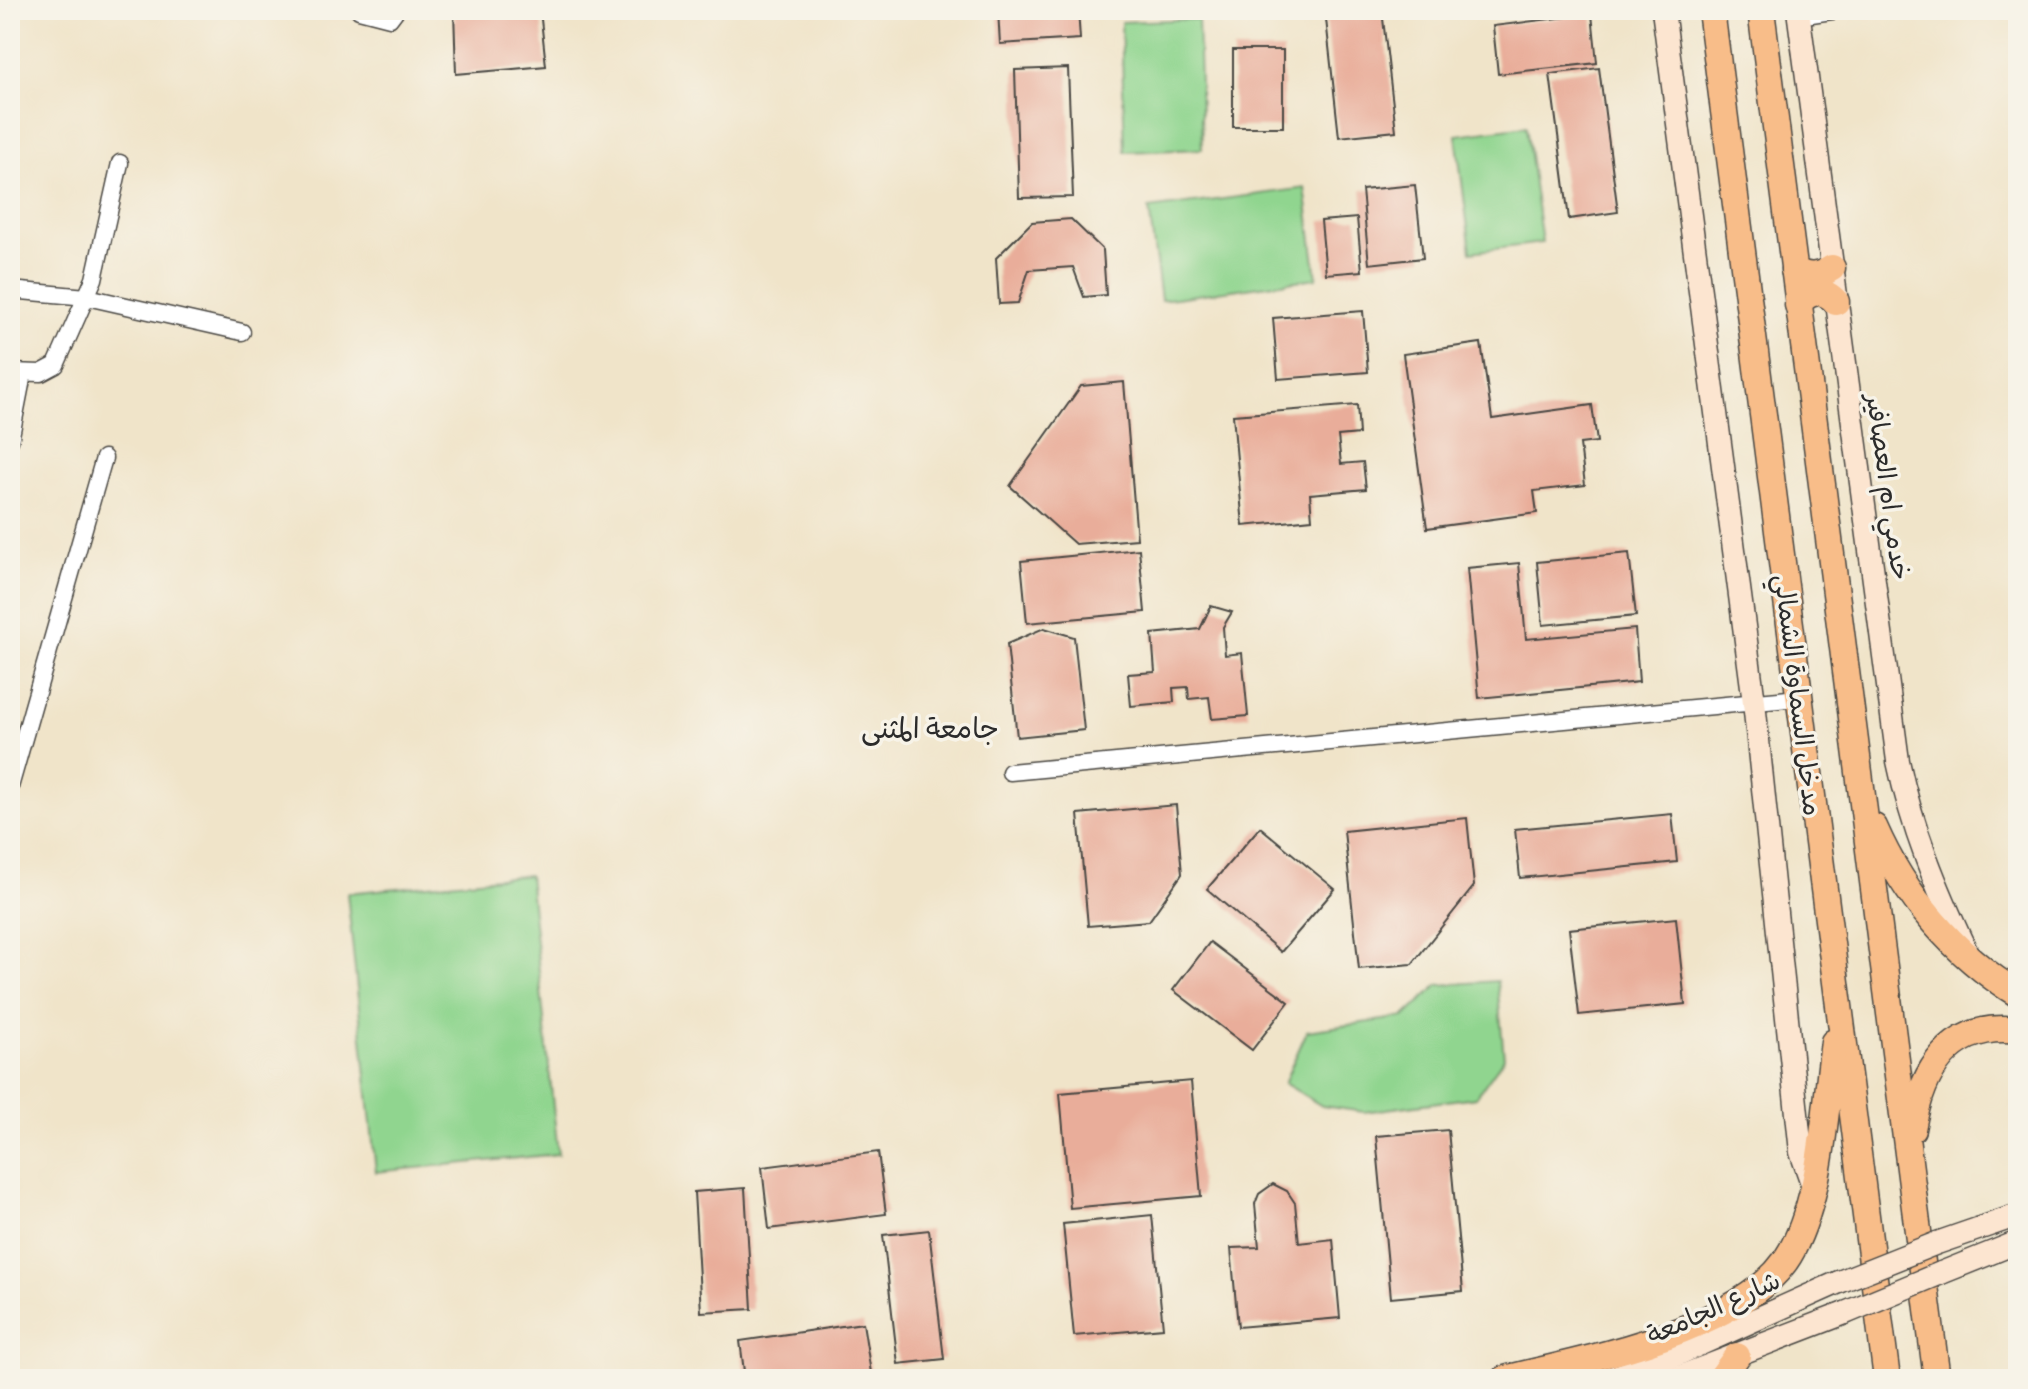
<svg xmlns="http://www.w3.org/2000/svg" width="2028" height="1389" viewBox="0 0 2028 1389" font-family="'Patrick Hand','Playpen Sans Arabic',sans-serif">
  <style>
    .green { fill: #90d58f; stroke: #5e805d; stroke-width: 2 }
    .building { fill: #e9ad9a }
    .lines { fill: none; stroke-linecap: round; stroke-linejoin: round }
    .minor-casing { stroke: #494743; stroke-width: 19 }
    .secondary-casing { stroke: #494743; stroke-width: 25 }
    .trunk-casing { stroke: #494743; stroke-width: 29 }
    .minor { stroke: #fff; stroke-width: 16 }
    .secondary { stroke: #fce5d0; stroke-width: 22 }
    .trunk { stroke: #f8bd89; stroke-width: 26 }
    .secondary-bridge-casing { stroke: #494743; stroke-width: 25; stroke-linecap: butt }
    .secondary-bridge { stroke: #fce5d0; stroke-width: 22 }
    .labels { text-anchor: middle; dominant-baseline: central; stroke-width: 7; stroke-linejoin: round; paint-order: stroke }
    .street-label { font-size: 26px; fill: #2b2b2b; stroke: #f7f3e8 }
    .neighbourhood-label { font-size: 28px; fill: #2b2b2b; stroke: #f7f3e8 }
  </style>
  <rect width="100%" height="100%" fill="#f7f3e8"/>
  <filter id="ink" filterUnits="userSpaceOnUse"><feTurbulence type="fractalNoise" baseFrequency=".0125" numOctaves="2"/><feDisplacementMap in="SourceGraphic" scale="16" xChannelSelector="R" yChannelSelector="G"/><feConvolveMatrix kernelMatrix="1 2 1 2 8 2 1 2 1" color-interpolation-filters="sRGB"/></filter>
  <filter id="wash" filterUnits="userSpaceOnUse"><feTurbulence type="fractalNoise" baseFrequency=".006" numOctaves="4" result="noise"/><feDisplacementMap in="SourceGraphic" scale="32" xChannelSelector="R" yChannelSelector="G"/><feGaussianBlur stdDeviation="1.8" result="paint"/><feColorMatrix in="noise" values="0 0 0 0 0 0 0 0 0 0 0 0 0 0 0 0 0 1.4 0 .05"/><feComposite in="paint" operator="in"/></filter>
  <g filter="url(#wash)">
    <rect width="100%" height="100%" fill="#f0e4c9"/>
    <!-- green -->
    <g class="green">
      <path d="M1198,19L1202,149L1125,152L1121,22Z"/>
      <path d="M1526,126L1542,243L1471,252L1456,135Z"/>
      <path d="M1305,188L1317,278L1161,300L1149,209Z"/>
      <path d="M529,875L558,1154L376,1172L347,893Z"/>
      <path d="M1497,981L1504,1058L1476,1097L1364,1112L1322,1106L1284,1083L1307,1031L1404,1017L1438,985Z"/>
    </g>
    <g id="blocks">
      <!-- building -->
      <g class="building">
        <path d="M454,10H540L546,66L456,74Z"/>
        <path d="M998,10H1078L1080,39L1000,44Z"/>
        <path d="M1117,10H1155V12L1117,14Z"/>
        <path d="M1325,10H1382L1396,131L1339,137Z"/>
        <path d="M1592,14L1597,63L1498,74L1493,26Z"/>
        <rect x="1233" y="50" width="50" height="77"/>
        <path d="M1068,68L1073,197L1019,198L1015,70Z"/>
        <path d="M1599,68L1618,212L1569,219L1550,74Z"/>
        <path d="M1415,185L1423,258L1369,264L1362,190Z"/>
        <path d="M1357,218L1362,271L1326,274L1321,221Z"/>
        <path d="M1071,219L1103,250L1106,295L1084,297L1073,267L1029,270L1018,303L999,304L996,258L1032,222Z"/>
        <path d="M1363,311L1368,372L1278,379L1273,318Z"/>
        <path d="M1481,343L1492,419L1592,405L1597,442L1580,444L1585,485L1534,491L1537,513L1427,528L1403,354Z"/>
        <path d="M1124,382L1137,539L1075,544L1010,486L1081,386Z"/>
        <path d="M1357,405L1359,434L1338,436L1341,464L1363,462L1366,489L1310,494L1312,519L1243,526L1233,415Z"/>
        <path d="M1139,549L1145,612L1027,623L1021,561Z"/>
        <path d="M1629,553L1636,616L1543,625L1537,562Z"/>
        <path d="M1519,563L1526,639L1635,629L1639,682L1479,698L1467,568Z"/>
        <path d="M1211,606L1232,612L1223,627L1225,655L1242,653L1248,716L1212,719L1209,697L1189,699L1188,687L1173,688L1174,702L1131,706L1128,674L1155,672L1152,634L1200,629Z"/>
        <path d="M1044,628L1074,637L1084,730L1017,737L1007,644Z"/>
        <path d="M1176,805L1182,874L1149,921L1088,926L1078,814Z"/>
        <path d="M1672,814L1677,862L1520,878L1515,829Z"/>
        <path d="M1467,818L1474,886L1412,964L1359,969L1344,831Z"/>
        <path d="M1260,827L1335,889L1281,952L1207,889Z"/>
        <path d="M1676,918L1685,1004L1579,1015L1569,929Z"/>
        <path d="M1210,942L1289,1002L1252,1050L1173,990Z"/>
        <path d="M1191,1081L1201,1196L1070,1208L1060,1093Z"/>
        <path d="M1448,1130L1463,1291L1391,1298L1376,1136Z"/>
        <path d="M878,1152L886,1214L769,1229L762,1167Z"/>
        <path d="M1273,1184L1287,1191L1295,1203L1299,1243L1333,1239L1340,1318L1238,1327L1231,1248L1259,1247L1255,1204L1259,1194Z"/>
        <path d="M745,1188L752,1309L701,1312L694,1192Z"/>
        <path d="M1152,1215L1163,1328L1074,1336L1063,1224Z"/>
        <path d="M929,1230L944,1359L898,1364L883,1235Z"/>
        <path d="M863,1323L872,1379H745L740,1341Z"/>
      </g>
    </g>
  </g>
  <g filter="url(#ink)">
    <use href="#blocks" fill-opacity="0" stroke="#494743" stroke-width="2"/>
    <g class="lines">
      <!-- minor casing -->
      <g class="minor-casing">
        <g id="minor">
          <path d="M359,10L390,18L396,10"/>
          <path d="M1798,16L1838,10"/>
          <path d="M10,290L87,297L242,332"/>
          <path d="M10,372L41,373L56,365L94,279L120,163"/>
          <path d="M10,441L23,374"/>
          <path d="M1010,772L1799,698"/>
          <path d="M10,787L104,458"/>
        </g>
      </g>
      <!-- secondary casing -->
      <g class="secondary-casing">
        <g id="secondary">
          <path d="M1663,10L1754,702L1801,1152L1813,1186"/>
          <path d="M1798,10L1898,761C1912,829 1937,889 1966,951"/>
          <path d="M1937,1243L2018,1215"/>
          <path d="M1941,1273L2018,1242"/>
          <path d="M1608,1379L1663,1361L1839,1282"/>
          <path d="M1674,1379L1845,1313"/>
        </g>
      </g>
      <!-- trunk casing -->
      <g class="trunk-casing">
        <g id="trunk">
          <path d="M1711,10L1887,1379"/>
          <path d="M1761,10L1937,1379"/>
          <path d="M1794,270C1807,278 1819,277 1832,268"/>
          <path d="M1798,305C1808,290 1824,288 1836,302"/>
          <path d="M1874,827C1904,896 1954,955 2018,994"/>
          <path d="M1912,1129C1922,1071 1950,1021 2018,1030"/>
          <path d="M1505,1379C1586,1359 1751,1329 1792,1250C1823,1191 1825,1107 1834,1042"/>
          <path d="M1720,1379L1737,1356"/>
        </g>
      </g>
      <!-- minor -->
      <use href="#minor" class="minor"/>
      <!-- secondary -->
      <use href="#secondary" class="secondary"/>
      <!-- trunk -->
      <use href="#trunk" class="trunk"/>
      <!-- secondary-bridge casing -->
      <g class="secondary-bridge-casing">
        <g id="secondary-bridge">
          <path d="M1839,1282L1937,1243"/>
          <path d="M1845,1313L1941,1273"/>
        </g>
      </g>
      <!-- secondary-bridge -->
      <use href="#secondary-bridge" class="secondary-bridge"/>
    </g>
  </g>
  <g class="labels">
    <!-- street labels -->
    <g class="street-label">
      <text transform="translate(1889 487) rotate(82)">خدمي ام العصافير</text>
      <text transform="translate(1799 695) rotate(83)">مدخل السماوة الشمالي</text>
      <text transform="translate(1713 1307) rotate(-24)">شارع الجامعة</text>
    </g>
    <!-- neighbourhood labels -->
    <g class="neighbourhood-label">
      <text x="930" y="728">جامعة المثنى</text>
    </g>
  </g>
  <!-- margin -->
  <rect width="2028" height="1389" fill="none" stroke="#f7f3e8" stroke-width="40"/>
</svg>
